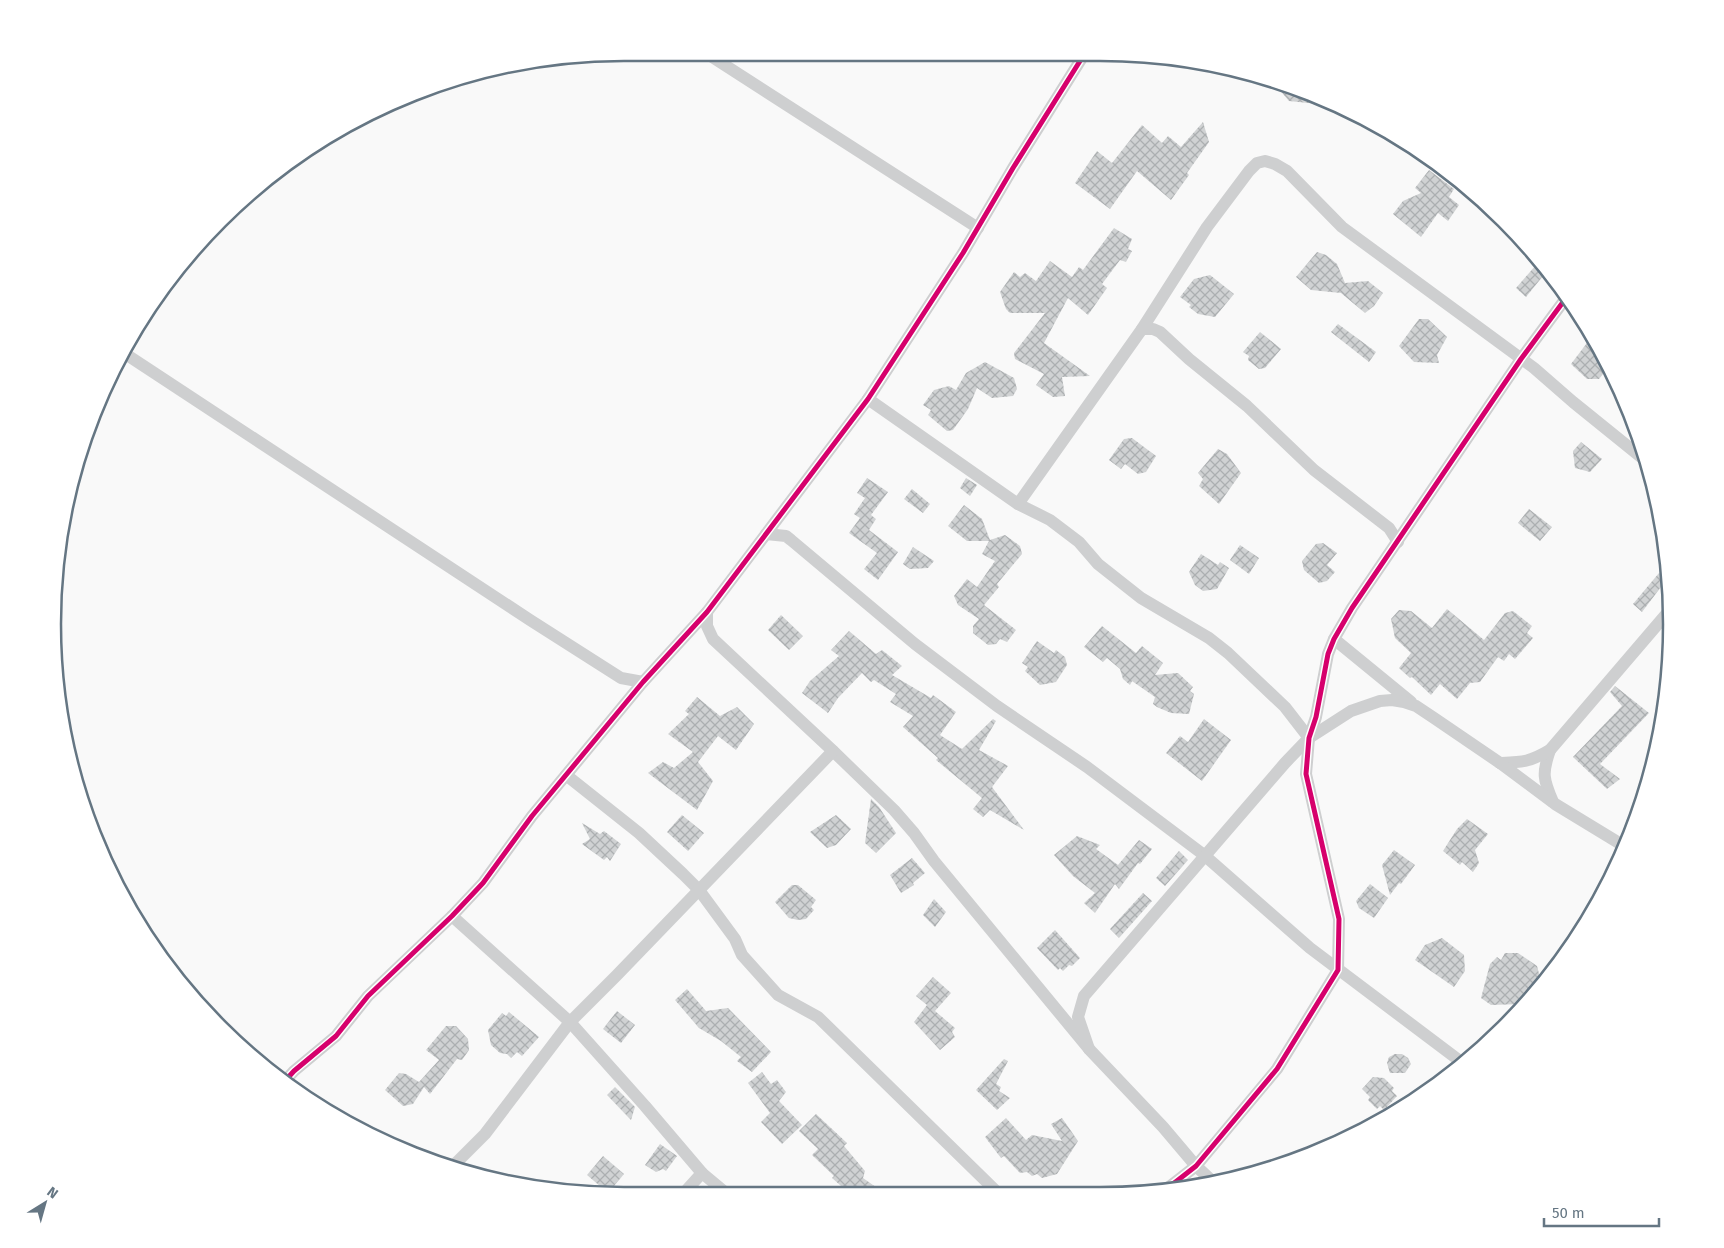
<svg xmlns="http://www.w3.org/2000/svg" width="1724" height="1248" viewBox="0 0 1724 1248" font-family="'Fira Sans',sans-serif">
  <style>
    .building { fill: url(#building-cross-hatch) }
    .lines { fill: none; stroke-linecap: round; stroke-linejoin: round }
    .minor { stroke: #cecfd0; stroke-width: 12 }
    .cycleway-casing { stroke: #fff; stroke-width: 8 }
    .cycleway { stroke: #d6006c; stroke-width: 5 }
    .rim { fill: none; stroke: #657683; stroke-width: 2.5 }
  </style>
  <defs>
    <pattern id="building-cross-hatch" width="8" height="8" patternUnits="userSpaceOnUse" patternTransform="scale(1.25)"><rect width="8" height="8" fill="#d0d2d3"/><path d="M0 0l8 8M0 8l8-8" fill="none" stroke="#acafb1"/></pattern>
  </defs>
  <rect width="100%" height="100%" fill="#f9f9f9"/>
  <!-- building -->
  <g class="building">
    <path d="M1273,82L1318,96L1328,101L1327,105L1289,101Z"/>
    <path d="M1203,122L1209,142L1187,173L1189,175L1171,200L1137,171L1110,209L1075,183L1097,151L1112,163L1142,125L1162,143L1168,136L1181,147Z"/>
    <path d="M1429,170L1454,189L1449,197L1459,205L1448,221L1438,213L1421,237L1393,214L1403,201L1421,193L1415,188Z"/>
    <path d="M1114,228L1132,239L1128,249L1132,251L1126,262L1120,260L1102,284L1107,288L1088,315L1068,298L1044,343L1090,376L1062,377L1065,396L1053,397L1036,385L1044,374L1015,359L1014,353L1045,313H1010L1006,309L1000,292L1014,272L1020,277L1025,273L1036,281L1050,261L1072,277L1079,267L1083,270Z"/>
    <path d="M1317,252L1326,255L1337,264L1345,283L1368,281L1383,293L1374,306L1365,313L1341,293L1311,290L1296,277Z"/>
    <path d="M1537,264L1547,271L1526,297L1516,288Z"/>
    <path d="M1210,275L1234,294L1215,317L1198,314L1189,307L1191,305L1180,297L1194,279Z"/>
    <path d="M1419,319H1428L1447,337L1437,355L1439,363L1414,362L1399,346Z"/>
    <path d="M1338,324L1376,352L1369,362L1331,332Z"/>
    <path d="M1260,332L1281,349L1265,368L1259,369L1248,360L1249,356L1243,352Z"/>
    <path d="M1587,343L1598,344L1608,368L1599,379H1587L1571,364Z"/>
    <path d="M985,362L1014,378L1017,389L1013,396L992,398L977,388L968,409L953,430L947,431L928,415L931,410L923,405L934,390L949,386L956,390L966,373Z"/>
    <path d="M1132,438L1156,456L1146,472L1138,474L1125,464L1121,469L1109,460L1124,439Z"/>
    <path d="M1581,442L1602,459L1590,472L1575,468L1573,451Z"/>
    <path d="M1218,449L1227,454L1241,473L1219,504L1199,486L1203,479L1198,473Z"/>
    <path d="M867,478L888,492L871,515L876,519L869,530L898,552L878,580L864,569L877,553L849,533L860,518L854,514L865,498L857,493Z"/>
    <path d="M966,478L977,485L970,496L960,488Z"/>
    <path d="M912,489L930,504L923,513L904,499Z"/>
    <path d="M964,505L982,519L990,540L1005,535L1020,546L1022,554L997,584L999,587L984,605L1016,630L1007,642L1000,639L996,644L988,645L973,633V626L979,619L958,605L954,596L967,579L977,587L995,561L982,554L989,541H967L948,526Z"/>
    <path d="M1529,509L1552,527L1540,541L1518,523Z"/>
    <path d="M1323,543L1337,553L1327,565L1335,572L1327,581L1319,583L1304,570L1302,561L1316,544Z"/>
    <path d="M1240,545L1259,558L1249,574L1230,560Z"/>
    <path d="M913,547L934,561L928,568L910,569L903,564Z"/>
    <path d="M1201,554L1218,565L1220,562L1229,568L1217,589L1203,591L1195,585L1189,572Z"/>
    <path d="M1659,573L1667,579L1642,612L1633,604Z"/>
    <path d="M1447,609L1484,640L1505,613L1513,611L1532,626L1527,633L1533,638L1515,659L1509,654L1504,661L1498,657L1480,682L1470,683L1457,699L1440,684L1431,695L1412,677L1410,678L1399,668L1411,653L1395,638L1391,619L1399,610L1411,611L1432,628Z"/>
    <path d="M781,615L803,636L789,650L768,630Z"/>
    <path d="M1102,626L1136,653L1142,646L1163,663L1155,675L1178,673L1193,687L1190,691L1194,694L1189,714L1171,713L1157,707L1153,704L1155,697L1132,681L1130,685L1123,679L1120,669L1107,658L1103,662L1084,647Z"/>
    <path d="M849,631L876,654L882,650L902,666L892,675L931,698L933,695L956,712L940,735L962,749L993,719L996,721L979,750L1008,766L992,787L1024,830L990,810L983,817L973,809L982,798L936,760L938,758L903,727L913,716L890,702L896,694L874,680L871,682L862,673L838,698L828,713L802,693L810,681L839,656L831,650Z"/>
    <path d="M1037,641L1054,653L1056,650L1065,657L1067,665L1056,682L1040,685L1025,671L1028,667L1022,663Z"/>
    <path d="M1615,686L1649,713L1600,764L1620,779L1607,789L1573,757L1622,706L1610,692Z"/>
    <path d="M697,697L720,716L737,707L754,724L736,750L718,736L698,762L713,781L697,810L648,773L663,762L674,768L693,752L668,734L689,714L685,711Z"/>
    <path d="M1204,719L1231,740L1202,781L1166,753L1180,736L1188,742Z"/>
    <path d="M871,799L879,807L896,833L876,853L865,843Z"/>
    <path d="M682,815L704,833L688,851L667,832Z"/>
    <path d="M836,815L851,829L836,845L827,848L810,832Z"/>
    <path d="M1467,819L1488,834L1475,850L1479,863L1473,872L1462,862L1460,865L1443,851L1457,829Z"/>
    <path d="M582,823L600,834L604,831L621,844L610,861L607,857L604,860L582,844L590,839Z"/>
    <path d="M1077,836L1100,845L1096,849L1118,865L1139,840L1152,849L1140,864L1138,863L1119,889L1115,884L1095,913L1084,903L1095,893L1073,876L1054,855Z"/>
    <path d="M1394,850L1415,865L1401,884L1399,883L1390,895L1382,865Z"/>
    <path d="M1179,851L1188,860L1165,886L1156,878Z"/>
    <path d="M912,858L925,873L913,883L914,885L901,893L890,875Z"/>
    <path d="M1370,884L1388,898L1374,918L1359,908L1356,901Z"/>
    <path d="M792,885H798L816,900L811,907L814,910L806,919L798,920L789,918L775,902Z"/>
    <path d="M1143,893L1152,901L1119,938L1110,929Z"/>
    <path d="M934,899L946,912L935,927L923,915Z"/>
    <path d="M1055,930L1080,958L1072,966L1069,965L1063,971L1060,968L1058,970L1037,948Z"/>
    <path d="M1442,938L1464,955L1465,971L1454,987L1415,960L1425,945Z"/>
    <path d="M1505,953H1518L1537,966L1541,981L1523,1004L1491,1005L1481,998L1490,964L1497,957L1501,960Z"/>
    <path d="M933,977L951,993L935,1011L955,1028L952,1032L955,1037L940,1050L914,1022L927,1005L916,996Z"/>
    <path d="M687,989L706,1011L728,1008L771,1052L752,1072L737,1061L741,1057L721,1041L699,1028L675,1000Z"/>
    <path d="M617,1011L635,1025L621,1043L603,1029Z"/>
    <path d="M509,1012L539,1037L522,1056L517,1052L511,1058L507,1054L500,1053L491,1045L488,1030L502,1013L506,1016Z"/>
    <path d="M446,1026H456L468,1039L469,1050L462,1060L457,1059L430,1094L424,1087L413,1104L403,1106L385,1090L399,1073L406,1074L419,1082L439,1060L426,1050Z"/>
    <path d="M1395,1054H1402L1408,1058L1411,1064L1405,1073H1390L1387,1063L1389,1057Z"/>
    <path d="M1004,1059L1008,1061L996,1084L1001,1087L999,1091L1010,1098L997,1110L976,1090Z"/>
    <path d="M762,1072L771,1084L777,1080L786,1092L779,1101L802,1125L782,1144L761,1122L770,1113L748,1083Z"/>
    <path d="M1373,1077L1384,1078L1394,1088L1392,1091L1397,1096L1384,1110L1380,1106L1377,1109L1368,1100L1370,1097L1362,1089Z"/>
    <path d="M615,1087L635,1107L631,1120L607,1095Z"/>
    <path d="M816,1114L847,1143L844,1146L865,1171L863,1178L883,1192L849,1193L832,1178L834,1176L812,1155L818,1149L799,1131Z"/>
    <path d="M1006,1118L1026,1140L1032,1135L1062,1141L1051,1124L1062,1118L1078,1141L1057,1174L1042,1178L1037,1174L1032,1176L1027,1172L1020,1173L1004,1156L1001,1158L985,1137Z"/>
    <path d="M660,1144L677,1156L666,1171L663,1169L656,1172L645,1165Z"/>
    <path d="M603,1156L624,1174L608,1193L587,1175Z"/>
  </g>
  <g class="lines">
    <!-- minor -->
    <g class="minor">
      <path d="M706,53L978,228"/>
      <path d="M1142,329H1153L1160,332L1189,359L1247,406L1314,470L1389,528L1398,542"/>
      <path d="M124,353L530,620L621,678L643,682"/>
      <path d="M868,399L1018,504L1050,520L1079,542L1098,564L1141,598L1209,638L1228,653L1285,707L1309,738"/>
      <path d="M1018,504L1142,329L1207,227L1249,171L1257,163L1265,161L1275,164L1287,171L1342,227L1534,368L1573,402L1646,461"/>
      <path d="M766,534L786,536L791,540L915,644L997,706L1087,767L1204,855L1310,948L1464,1064"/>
      <path d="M707,612V626L713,639L833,751L894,810L914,833L934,861L1089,1049L1163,1127L1196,1166L1212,1181"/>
      <path d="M1334,639L1411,702"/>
      <path d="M1550,750C1542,773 1543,779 1553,802"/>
      <path d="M1500,763C1523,762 1530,762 1550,750L1669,611"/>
      <path d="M566,775L639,833L683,874L699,890L735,939L742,955L778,995L818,1017L997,1192"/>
      <path d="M452,916L570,1022L645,1106L702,1173L726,1193"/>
      <path d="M1089,1049L1078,1017L1084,996L1285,763L1309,738L1351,711L1380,701L1392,700L1404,702L1416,706L1434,718L1500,763L1555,804L1624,846"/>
      <path d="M284,1082L294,1071L336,1036L368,996L452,916L483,883L532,816L643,682L707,612L868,399L963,253L1013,168L1085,53"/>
      <path d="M452,1167L485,1134L570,1022L617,975L833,751"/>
      <path d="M1164,1191L1196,1166L1277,1069L1338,970L1339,919L1306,774L1309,738L1316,717L1328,654L1334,639L1352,608L1521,359L1566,298"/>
      <path d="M683,1194L702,1173"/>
    </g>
    <!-- cycleway casing -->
    <g class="cycleway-casing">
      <g id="cycleway">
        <path d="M284,1082L294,1071L336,1036L368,996L452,916L483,883L532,816L643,682L707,612L868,399L963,253L1013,168L1085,53"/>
        <path d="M1164,1191L1196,1166L1277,1069L1338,970L1339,919L1306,774L1309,738L1316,717L1328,654L1334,639L1352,608L1521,359L1566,298"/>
      </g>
    </g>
    <!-- cycleway -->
    <use href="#cycleway" class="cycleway"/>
  </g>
  <!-- crop -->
  <path d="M0 0H1724V1248H0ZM624 61H1100A563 563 0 0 1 1663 624V624A563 563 0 0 1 1100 1187H624A563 563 0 0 1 61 624V624A563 563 0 0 1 624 61Z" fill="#fff" fill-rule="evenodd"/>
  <path class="rim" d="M624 61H1100A563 563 0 0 1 1663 624V624A563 563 0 0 1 1100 1187H624A563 563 0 0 1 61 624V624A563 563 0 0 1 624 61Z"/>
  <!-- north arrow -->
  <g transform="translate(45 1203) rotate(37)" stroke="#ffffff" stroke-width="4" paint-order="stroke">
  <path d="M0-4L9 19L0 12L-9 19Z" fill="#657683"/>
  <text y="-8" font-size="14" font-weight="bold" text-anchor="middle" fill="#657683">N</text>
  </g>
  <!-- scale -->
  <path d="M1544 1218v8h115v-8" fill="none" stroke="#657683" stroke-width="2.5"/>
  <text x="1552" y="1218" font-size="15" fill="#657683" stroke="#ffffff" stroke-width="4" paint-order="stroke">50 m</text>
</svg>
